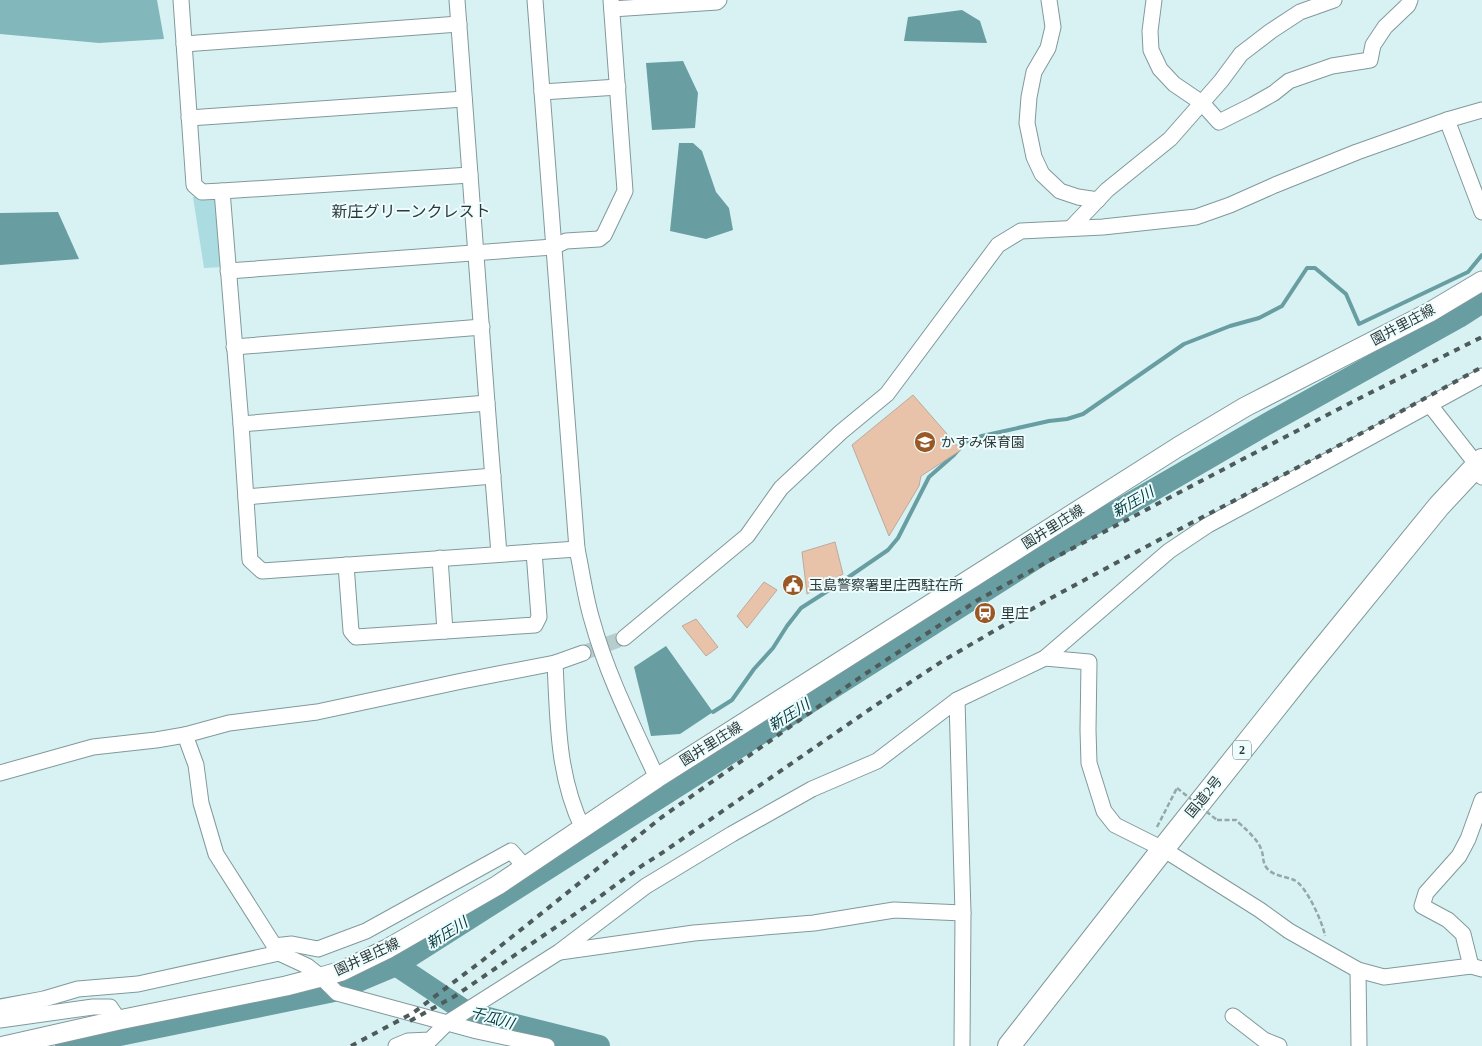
<svg xmlns="http://www.w3.org/2000/svg" width="1482" height="1046" viewBox="0 0 1482 1046" font-family="'Times New Roman','Noto Sans JP',serif">
  <style>
    .green { fill: #abdce1 }
    .forest { fill: #82b7bc }
    .water { fill: #689da1 }
    .lines { fill: none; stroke-linecap: round; stroke-linejoin: round }
    .stream { stroke: #689da1; stroke-width: 4 }
    .river { stroke: #689da1; stroke-width: 22 }
    .building { fill: #e9c3a9; stroke: #bca99d }
    .minor-tunnel { stroke: #b6cdce; stroke-width: 15; stroke-dasharray: 15 8; stroke-linecap: butt }
    .minor-casing { stroke: #81999c; stroke-width: 17 }
    .major-casing { stroke: #81999c; stroke-width: 21 }
    .highway-casing { stroke: #81999c; stroke-width: 24 }
    .path { stroke: #94a8aa; stroke-width: 2.5; stroke-dasharray: 5 2.5; stroke-linecap: butt }
    .minor { stroke: #fff; stroke-width: 15 }
    .major { stroke: #fff; stroke-width: 19 }
    .highway { stroke: #fff; stroke-width: 22 }
    .rail { stroke: #4d5b5b; stroke-width: 4; stroke-dasharray: 6 6; stroke-linecap: butt }
    .path-bridge { stroke: #94a8aa; stroke-width: 2.5; stroke-dasharray: 5 2.5; stroke-linecap: butt }
    .labels { text-anchor: middle; dominant-baseline: central; stroke-width: 4; stroke-linejoin: round; paint-order: stroke }
    .shield { fill: #edfdfe; stroke: #677373; stroke-width: 1 }
    .shield-label { font-size: 12px; font-weight: bold; fill: #2d3838 }
    .street-label { font-size: 14px; fill: #2d3838; stroke: #edfdfe }
    .poi-label { font-size: 14px; fill: #2d3838; stroke: #edfdfe; text-anchor: start }
    .water-label { font-size: 15px; font-style: italic; fill: #043a3e; stroke: #edfdfe }
    .quarter-label { font-size: 16px; fill: #2d3838; stroke: #edfdfe }
  </style>
  <rect width="100%" height="100%" fill="#d8f2f4"/>
  <!-- green -->
  <path class="green" d="M214,196L219,198L223,267L204,268L193,197Z"/>
  <!-- forest -->
  <path class="forest" d="M0,0H157L164,39L99,43L0,34Z"/>
  <!-- water -->
  <g class="water">
    <path d="M962,10L980,21L987,43L904,41L908,17Z"/>
    <path d="M683,61L698,93L695,128L652,130L646,63Z"/>
    <path d="M679,143H693L702,151L716,192L729,208L733,230L706,239L670,231Z"/>
    <path d="M58,212L79,259L0,265V213Z"/>
    <path d="M666,646L713,712L680,734L651,736L634,667Z"/>
  </g>
  <g class="lines">
    <!-- stream -->
    <path class="stream" d="M713,712L732,700L754,669L773,648L787,626L801,608L837,585L888,550L898,538L929,477L954,455L965,442L982,436L1049,421L1067,419L1083,414L1184,344L1230,326L1259,318L1282,306L1307,268H1315L1346,294L1359,324L1468,272L1482,255"/>
    <!-- river -->
    <g class="river">
      <path d="M396,965L468,1013L599,1046"/>
      <path d="M66,1046L334,991L396,965L1041,555L1267,424L1459,317L1482,302"/>
    </g>
  </g>
  <!-- building -->
  <g class="building">
    <path d="M913,395L961,450L921,476L919,486L889,536L852,445Z"/>
    <path d="M835,542L843,574L807,594L802,552Z"/>
    <path d="M764,582L777,590L747,628L737,616Z"/>
    <path d="M696,619L718,647L706,656L682,626Z"/>
  </g>
  <g class="lines">
    <!-- minor-tunnel -->
    <path class="minor-tunnel" d="M583,653L624,638"/>
    <!-- minor casing -->
    <g class="minor-casing">
      <g id="minor">
        <path d="M181,0L194,185L202,192L222,191L241,424L250,560L262,571L577,549"/>
        <path d="M457,0L487,403L499,554"/>
        <path d="M535,0L577,549C582,572 585,597 592,620C607,675 633,726 657,778"/>
        <path d="M1049,0L1053,27L1048,48L1034,72L1029,97L1027,123L1034,157L1042,174L1060,191L1078,197L1098,200"/>
        <path d="M1154,0L1150,31L1151,50L1160,69L1174,84L1202,103L1219,122L1253,105L1274,93L1289,81L1332,66L1370,60L1373,45L1385,27L1408,5L1410,0"/>
        <path d="M612,9L717,2L719,0"/>
        <path d="M184,44L459,24"/>
        <path d="M542,92L618,87"/>
        <path d="M189,118L464,99"/>
        <path d="M1447,120L1482,212"/>
        <path d="M222,191L470,175"/>
        <path d="M1071,228L1107,190L1170,139L1221,81L1241,54L1271,31L1300,12L1334,0"/>
        <path d="M228,271L553,247L566,241L599,239L604,235L625,191L611,0"/>
        <path d="M234,347L482,327"/>
        <path d="M1430,405L1477,465L1482,477"/>
        <path d="M241,424L487,403"/>
        <path d="M246,497L493,476"/>
        <path d="M440,558L445,631"/>
        <path d="M346,565L351,631L356,637L535,625L539,617L534,552"/>
        <path d="M624,638L747,536L781,488L841,432L887,394L998,245L1021,231L1103,227L1196,217L1230,205L1275,185L1357,152L1447,120L1482,110"/>
        <path d="M1045,658L1089,662L1088,730L1089,763L1104,811L1115,825L1163,849L1260,910L1289,931L1358,970L1384,977L1471,966L1482,969"/>
        <path d="M555,663C558,721 557,775 583,829"/>
        <path d="M957,700L963,913L962,1046"/>
        <path d="M0,773L93,747L156,740L185,735L229,723L317,712L462,681L555,663L583,653"/>
        <path d="M274,946L292,944L318,949L366,931L511,851L526,868"/>
        <path d="M560,952L694,933L814,923L894,910L963,913"/>
        <path d="M279,953L307,966L321,977L337,993L477,1031L547,1046"/>
        <path d="M1471,966L1463,934L1448,920L1422,906L1426,893L1459,856L1468,839L1482,800"/>
        <path d="M1358,970L1359,1046"/>
        <path d="M0,1007L44,999L78,989L138,984L279,953L216,854L201,803L196,765L185,735"/>
        <path d="M1233,1016L1264,1040L1279,1046"/>
        <path d="M0,1020L93,1007H110L119,1020"/>
        <path d="M396,1046L408,1041L430,1040L447,1023L559,952L646,886L732,834L812,789L877,761L957,700L1045,658L1169,551L1208,525L1312,469L1482,376"/>
      </g>
    </g>
    <!-- major casing -->
    <g class="major-casing">
      <path id="major" d="M4,1046L119,1020L286,986L321,977L342,971L387,949L498,885L657,778L1178,447L1245,407L1430,312L1482,281"/>
    </g>
    <!-- highway casing -->
    <g class="highway-casing">
      <path id="highway" d="M1009,1046L1163,849L1303,673L1439,506L1482,460"/>
    </g>
    <!-- path -->
    <g class="path">
      <path d="M1217,820H1236C1243,827 1258,839 1261,849C1264,855 1262,861 1266,867C1272,876 1285,876 1294,880C1306,885 1323,923 1325,936"/>
      <path d="M1157,827L1177,788"/>
    </g>
    <!-- minor -->
    <use href="#minor" class="minor"/>
    <!-- major -->
    <use href="#major" class="major"/>
    <!-- highway -->
    <use href="#highway" class="highway"/>
    <!-- rail -->
    <g class="rail">
      <path d="M410,1021L455,996L591,903L643,865L659,855L876,705L944,660L1051,598L1155,542L1327,452L1482,367"/>
      <path d="M351,1046L413,1013L483,960L662,817L862,676L978,600L1054,558L1352,402L1482,337"/>
    </g>
    <!-- path-bridge -->
    <path class="path-bridge" d="M1177,788L1217,820"/>
  </g>
  <!-- icons -->
  <defs>
    <g id="school-disc" transform="scale(1.125)"><circle r="9.5" fill="#9a5825" stroke="#edfdfe"/><path d="M0-5L7-2L0 1L-7-2ZM-4 1L0 2.5L4 1V4Q0 6-4 4Z" fill="#fff"/></g>
    <g id="civic-disc" transform="scale(1.125)"><circle r="9.5" fill="#9a5825" stroke="#edfdfe"/><path d="M-.6-6.5H3V-4.5H.6V-3L4-1V1h2V6H-6V1h2V-1L-.6-3ZM-1.2 2.5V6h2.4V2.5Z" fill="#fff"/></g>
    <g id="station-disc" transform="scale(1.125)"><circle r="9.5" fill="#9a5825" stroke="#edfdfe"/><path d="M-3-6H3Q5-6 5-4V2Q5 4 3 4L4.5 6H3L1.5 4h-3L-3 6H-4.5L-3 4Q-5 4-5 2V-4Q-5-6-3-6ZM-3.5-4v3h7v-3ZM-3.5 1v1.5H-2V1ZM2 1v1.5H3.5V1Z" fill="#fff"/></g>
  </defs>
  <g fill-rule="evenodd">
    <use href="#school-disc" x="925" y="442"/>
    <use href="#civic-disc" x="793" y="585"/>
    <use href="#station-disc" x="985" y="613"/>
  </g>
  <g class="labels">
    <!-- shield labels -->
    <rect class="shield" x="1233" y="740.5" width="18" height="19" rx="4"/>
    <g class="shield-label">
      <text x="1242" y="750">2</text>
    </g>
    <!-- street labels -->
    <g class="street-label">
      <text transform="translate(1403 325) rotate(-28)">園井里庄線</text>
      <text transform="translate(1053 527) rotate(-32)">園井里庄線</text>
      <text transform="translate(711 744) rotate(-32)">園井里庄線</text>
      <text transform="translate(1204 797) rotate(-51)">国道2号</text>
      <text transform="translate(367 957) rotate(-25)">園井里庄線</text>
    </g>
    <!-- poi labels -->
    <g class="poi-label">
      <text x="941" y="442">かすみ保育園</text>
      <text x="809" y="585">玉島警察署里庄西駐在所</text>
      <text x="1001" y="613">里庄</text>
    </g>
    <!-- water labels -->
    <g class="water-label">
      <text transform="translate(1133 502) rotate(-30)">新圧川</text>
      <text transform="translate(789 715) rotate(-32)">新圧川</text>
      <text transform="translate(447 933) rotate(-32)">新圧川</text>
      <text transform="translate(492 1018) rotate(16)">千瓜川</text>
    </g>
    <!-- quarter labels -->
    <g class="quarter-label">
      <text x="411" y="211">新庄グリーンクレスト</text>
    </g>
  </g>
</svg>
